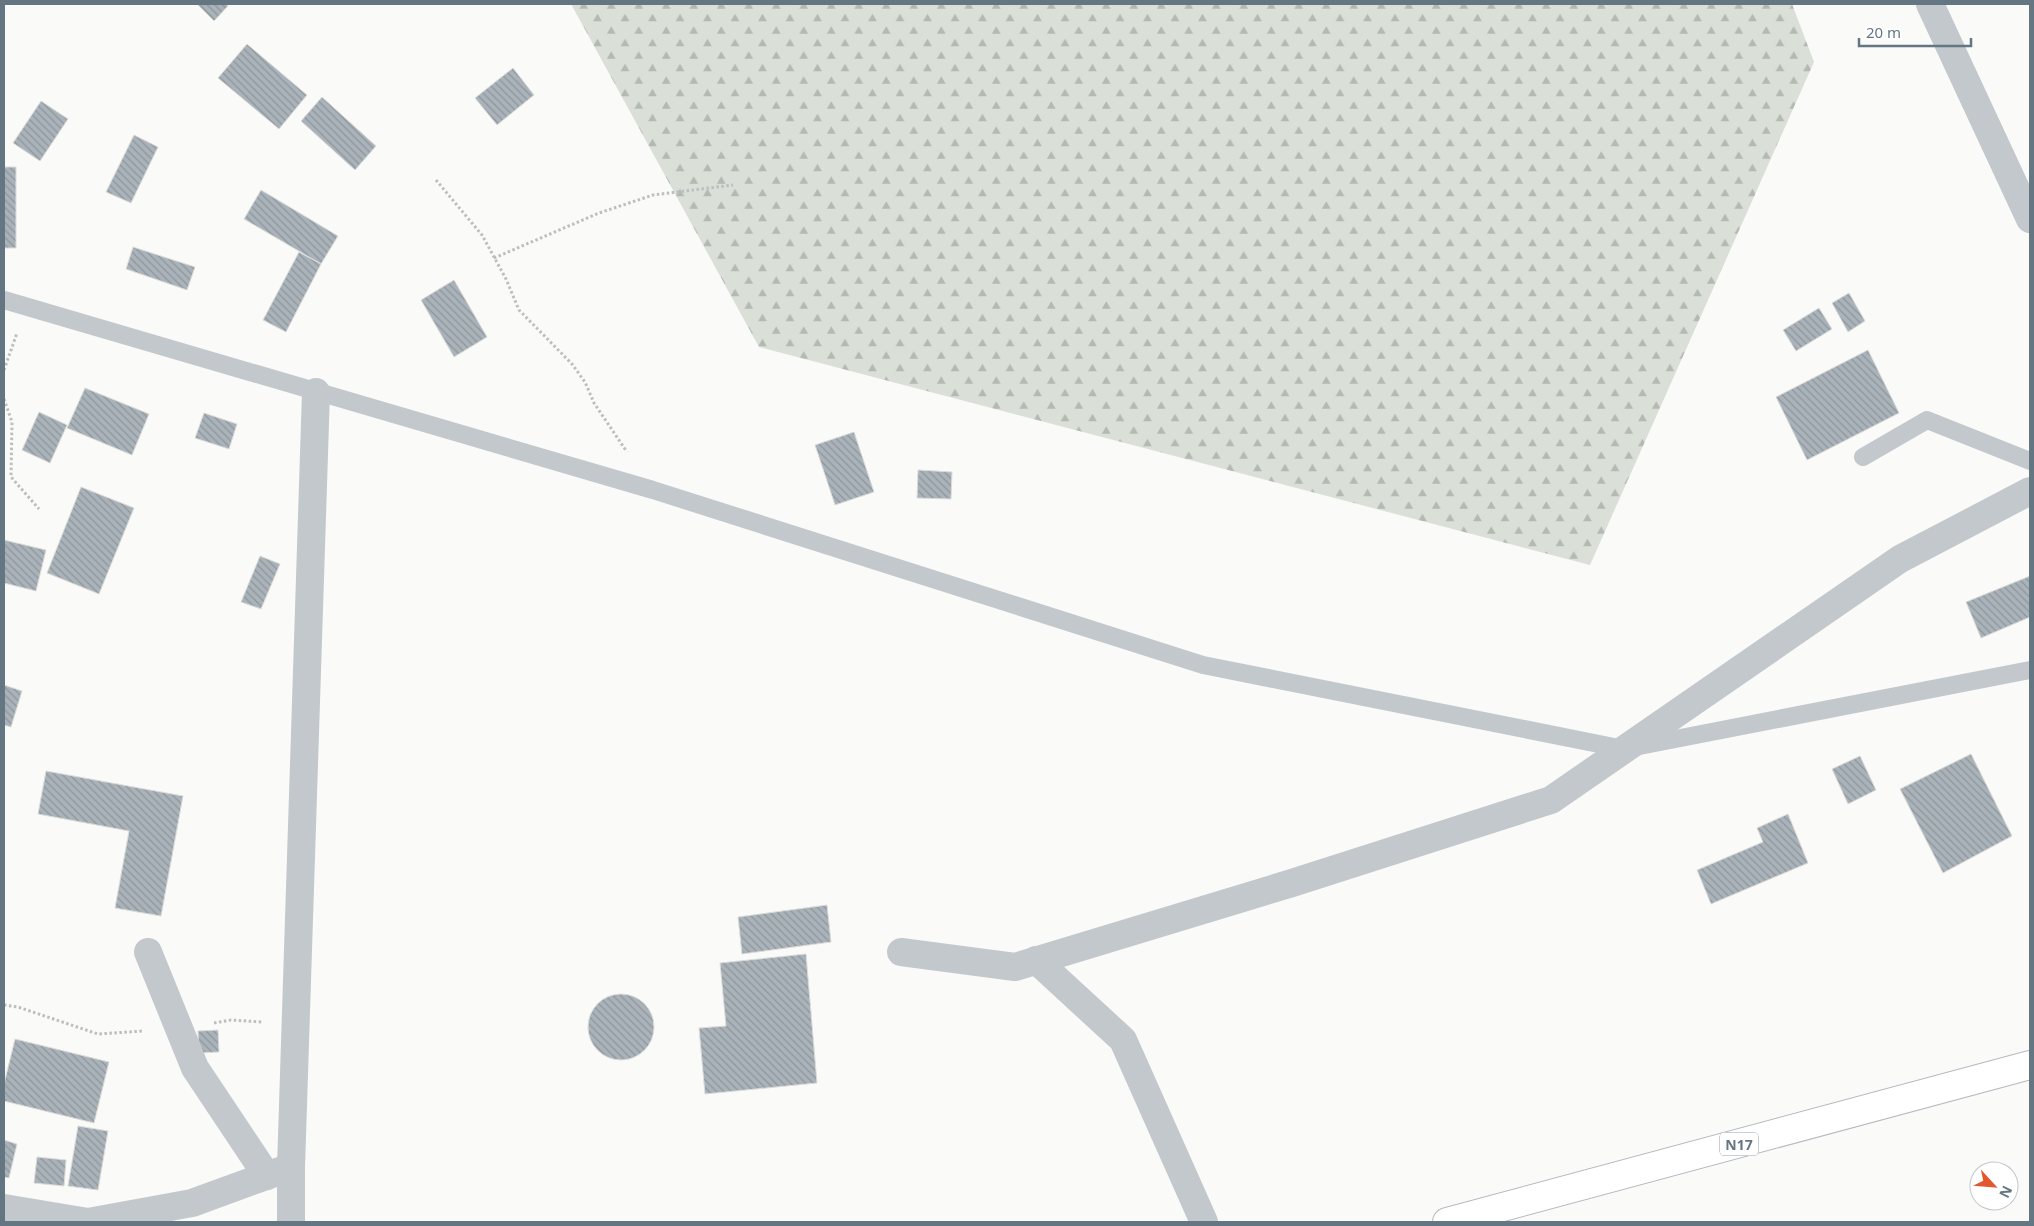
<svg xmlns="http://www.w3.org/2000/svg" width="2034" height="1226" viewBox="0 0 2034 1226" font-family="'Noto Sans',sans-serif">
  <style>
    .forest { fill: url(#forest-firs) }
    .building { fill: url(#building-back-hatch); stroke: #dcdcda }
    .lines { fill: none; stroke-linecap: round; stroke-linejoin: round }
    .primary-casing { stroke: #b5babe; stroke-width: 30 }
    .path { stroke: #bbbfc2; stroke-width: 3; stroke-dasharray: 2.5 2.5; stroke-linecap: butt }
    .lane { stroke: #c3c8cc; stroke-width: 18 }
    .street { stroke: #c3c8cc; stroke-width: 28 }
    .primary { stroke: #fff; stroke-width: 28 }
    .labels { text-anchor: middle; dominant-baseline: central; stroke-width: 5; stroke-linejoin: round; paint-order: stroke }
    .shield { fill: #fff; stroke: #939fa8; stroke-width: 1 }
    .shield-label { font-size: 14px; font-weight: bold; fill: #657683 }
  </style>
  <defs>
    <pattern id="forest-firs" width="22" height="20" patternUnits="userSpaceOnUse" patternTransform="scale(1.25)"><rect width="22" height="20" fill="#dadfd7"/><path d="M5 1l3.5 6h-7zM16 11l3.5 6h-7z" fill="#b4b9b4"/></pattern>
    <pattern id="building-back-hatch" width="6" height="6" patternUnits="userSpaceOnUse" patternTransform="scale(1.25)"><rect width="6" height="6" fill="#aab3b9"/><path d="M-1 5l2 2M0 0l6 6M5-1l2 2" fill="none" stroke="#8e969c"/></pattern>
  </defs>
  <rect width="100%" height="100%" fill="#fafaf8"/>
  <!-- forest -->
  <path class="forest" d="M571,4H1792L1814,62L1590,565L759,347Z"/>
  <!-- building -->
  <g class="building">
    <path d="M197,4H226L228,6L214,21Z"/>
    <path d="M247,44L307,95L279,129L218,78Z"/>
    <path d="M513,68L534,95L497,125L475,98Z"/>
    <path d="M322,97L376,146L355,170L301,121Z"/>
    <path d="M41,101L68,119L40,161L13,143Z"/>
    <path d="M134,135L158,147L131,203L106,192Z"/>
    <rect x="4" y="167" width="12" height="81"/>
    <path d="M261,190L338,236L321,264L244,219Z"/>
    <path d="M133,247L195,267L187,290L126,269Z"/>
    <path d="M299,252L321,264L286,332L263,320Z"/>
    <path d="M454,280L487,337L454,357L421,300Z"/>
    <path d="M1849,293L1865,321L1848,332L1832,303Z"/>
    <path d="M1819,308L1832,329L1796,351L1783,330Z"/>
    <path d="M1868,350L1899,413L1807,460L1776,397Z"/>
    <path d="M85,388L149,414L132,455L67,428Z"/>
    <path d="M39,412L67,425L50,463L22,450Z"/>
    <path d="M204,413L237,424L229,449L195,438Z"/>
    <path d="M854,432L874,492L835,505L815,445Z"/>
    <path d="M918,470L952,472L951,499L917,498Z"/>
    <path d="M81,487L134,508L99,594L47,573Z"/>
    <path d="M4,540L46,550L36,591L4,583Z"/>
    <path d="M260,556L280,564L261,609L241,602Z"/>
    <path d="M2030,576V617L1981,638L1966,602Z"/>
    <path d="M4,685L22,691L11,727L4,725Z"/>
    <path d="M1971,754L2012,836L1943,873L1900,789Z"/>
    <path d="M1860,756L1876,790L1848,804L1832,769Z"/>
    <path d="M46,771L183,796L161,916L115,908L129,831L38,814Z"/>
    <path d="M1788,814L1808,863L1711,904L1697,870L1763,842L1757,828Z"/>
    <path d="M827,905L831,942L742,954L738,917Z"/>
    <path d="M806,954L817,1083L705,1094L699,1028L726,1026L720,963Z"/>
    <circle cx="621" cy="1027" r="33"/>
    <path d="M218,1030L219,1052L199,1053L198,1031Z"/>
    <path d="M15,1039L109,1062L94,1123L4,1101V1084Z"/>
    <path d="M78,1126L108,1131L98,1190L68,1186Z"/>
    <path d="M4,1140L17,1144L9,1178L4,1177Z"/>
    <path d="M37,1157L66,1160L64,1186L34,1183Z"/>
  </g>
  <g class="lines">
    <!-- primary casing -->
    <g class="primary-casing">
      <path id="primary" d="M1447,1222L2030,1065"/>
    </g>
    <!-- path -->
    <g class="path">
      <path d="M436,180L482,235L506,279L519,310L572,364L585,382L594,403L627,452"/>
      <path d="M494,258L599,213L653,195L733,185"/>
      <path d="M4,370L17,333"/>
      <path d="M4,399L12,422L11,477L39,509"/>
      <path d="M4,1005L18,1007L98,1034L143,1031"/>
      <path d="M214,1023L231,1020L262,1022"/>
    </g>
    <!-- lane -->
    <g class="lane">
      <path d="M4,300L653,490L1203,665L1624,749L2030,670"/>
      <path d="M1863,457L1927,420L2030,461"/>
    </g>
    <!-- street -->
    <g class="street">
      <path d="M1930,4L2030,219"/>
      <path d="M148,952L195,1068L267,1176"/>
      <path d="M901,952L1015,967L1292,883L1551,800L1900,559L2030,491"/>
      <path d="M1036,960L1123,1040L1204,1222"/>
      <path d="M4,1208L88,1222L192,1203L291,1167"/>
      <path d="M291,1222V1167L316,392"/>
    </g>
    <!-- primary -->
    <use href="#primary" class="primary"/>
  </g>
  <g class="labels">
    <!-- shield labels -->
    <rect class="shield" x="1720" y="1132.5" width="38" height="23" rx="4"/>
    <g class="shield-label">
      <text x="1739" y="1144">N17</text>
    </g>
  </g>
  <!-- border -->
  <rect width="2034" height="1226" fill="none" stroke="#657683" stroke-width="10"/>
  <!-- north arrow -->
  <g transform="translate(1994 1186) rotate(116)"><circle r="24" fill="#ffffff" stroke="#c1c8cd"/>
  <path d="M0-4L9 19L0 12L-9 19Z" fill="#e4572e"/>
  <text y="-8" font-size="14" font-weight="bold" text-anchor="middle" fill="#657683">N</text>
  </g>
  <!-- scale -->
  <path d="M1859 38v8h112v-8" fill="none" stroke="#657683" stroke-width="2.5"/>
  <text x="1866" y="38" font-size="15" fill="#657683" stroke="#ffffff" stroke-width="4" paint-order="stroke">20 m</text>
</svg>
